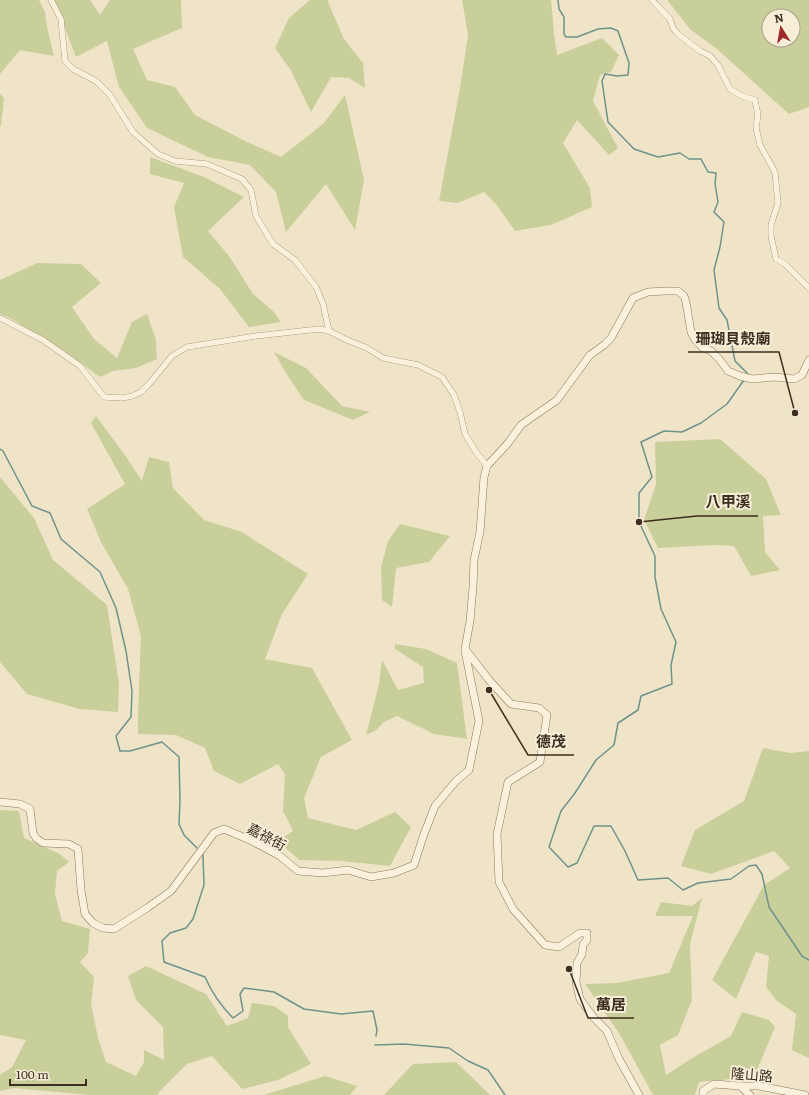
<svg xmlns="http://www.w3.org/2000/svg" width="809" height="1095" viewBox="0 0 809 1095" font-family="Literata,'Noto Sans TC',serif">
  <style>
    .green { fill: #c9cf9b; fill-rule: evenodd }
    .lines { fill: none; stroke-linecap: round; stroke-linejoin: round }
    .stream { stroke: #6f938a; stroke-width: 1.5 }
    .minor-casing { stroke: #8d765c; stroke-width: 6 }
    .tertiary-casing { stroke: #8d765c; stroke-width: 8 }
    .minor { stroke: #faf1dc; stroke-width: 5.5 }
    .tertiary { stroke: #faf1dc; stroke-width: 7 }
    .labels { text-anchor: middle; dominant-baseline: central; stroke-width: 4; stroke-linejoin: round; paint-order: stroke }
    .street-label { font-size: 14px; fill: #3d2e20; stroke: #f7eed8 }
    .leader { fill: none; stroke: #3d2e20; stroke-width: 1.5 }
    .callout-dot { fill: #3d2e20; stroke: #f7eed8; stroke-width: 1.5 }
    .callout-label { font-size: 15px; text-anchor: middle; font-weight: bold; fill: #3d2e20; stroke: #f7eed8; stroke-width: 4; stroke-linejoin: round; paint-order: stroke }
  </style>
  <rect width="100%" height="100%" fill="#f0e4c8"/>
  <!-- green -->
  <g class="green">
    <path d="M0,0H39L45,12L47,27L54,56L20,50L0,74Z"/>
    <path d="M54,0H90L100,15L110,0H181L182,28L133,49L147,80L175,87L195,115L245,141L281,157L323,124L345,95L364,180L355,230L326,184L286,232L276,192L250,165L208,157L147,128L119,87L107,41L76,57Z"/>
    <path d="M309,0H328V2L344,39L363,63L365,88L349,78L331,77L311,112L290,69L275,48L289,18L309,1Z"/>
    <path d="M462,0H551L554,33L557,55L602,38L619,55L611,72L600,75L593,101L618,148L609,155L577,120L563,143L590,188L592,207L551,225L515,231L496,204L484,192L458,203L439,201L460,88L468,35Z"/>
    <path d="M667,0H809V107L789,114L717,49L691,30ZM769,16H793V40H769Z"/>
    <path d="M0,94L4,98L1,126H0Z"/>
    <path d="M150,157L204,177L244,197L208,231L229,256L253,294L274,312L281,322L249,327L220,289L183,257L174,207L184,183L150,174Z"/>
    <path d="M37,263L81,264L101,283L72,307L94,339L117,358L132,322L147,314L156,340L157,359L136,368L113,371L100,377L61,349L10,318L0,314V280Z"/>
    <path d="M274,352L306,368L342,406L370,412L353,420L304,400L289,378Z"/>
    <path d="M96,416L127,458L142,481L149,457L169,462L173,488L204,520L242,532L308,574L282,614L265,659L312,668L352,740L321,757L304,798L308,818L356,830L395,812L411,827L390,866L341,861L299,860L278,841L293,831L283,811L285,774L278,764L240,784L214,771L205,748L176,735L138,734V715L141,636L128,589L101,542L87,509L125,484L91,423Z"/>
    <path d="M720,439L766,479L781,515L763,516L765,552L780,570L751,576L734,546L714,545L658,548L644,520L656,484L655,442Z"/>
    <path d="M0,477L34,518L53,560L107,605L119,684L118,712L80,709L27,694L0,662Z"/>
    <path d="M400,524L450,536L429,562L396,568L392,607L382,600L381,567L388,541Z"/>
    <path d="M395,644L426,649L457,663L467,739L434,734L397,716L384,722L375,731L366,735L379,684L382,660L398,690L424,683L423,667L395,649Z"/>
    <path d="M763,748L790,753L809,751V1058L792,1050L796,1014L776,1000L766,987L769,956L756,952L736,999L712,980L764,885L790,868L774,851L711,874L681,866L695,830L744,801Z"/>
    <path d="M0,810L19,811L24,838L60,854L69,862L57,871L55,894L62,921L90,929L88,953L80,962L94,977L91,1004L98,1038L106,1062L136,1076L144,1062V1050L164,1060L163,1027L136,1000L128,976L146,966L206,994L227,1026L248,1018L252,1003L274,1006L288,1016V1027L311,1064L278,1080L242,1089L212,1056L187,1064L159,1092L158,1095H89L14,1088L0,1091V1075L12,1067L26,1040L0,1035Z"/>
    <path d="M702,898L690,944L692,1000L678,1035L660,1045L666,1075L694,1057L731,1036L742,1012L769,1020L775,1027L754,1077L699,1082L695,1095H653L619,1033L585,984L617,983L669,973L693,916H655L661,902L692,906Z"/>
    <path d="M456,1062L490,1095H384L413,1064Z"/>
    <path d="M325,1076L357,1086L350,1095H264Z"/>
  </g>
  <g class="lines">
    <!-- stream -->
    <g class="stream">
      <path d="M558,0L559,9L564,17V34L566,37H577L598,29L611,28L618,31L629,63L628,75L617,76L605,74L602,81L608,122L634,149L658,157L680,153L689,159H701L708,172L716,173L715,184L718,202L714,212L724,222L720,247L714,270L719,308L727,320L735,361L748,374L747,375"/>
      <path d="M744,380L727,404L701,423L682,432L664,431L641,442L652,477L639,493V522L655,556V577L661,609L676,642L671,665L672,684L641,696L638,710L618,723L614,745L596,760L575,793L561,811L549,847L568,867L577,863L594,826H611L625,851L638,880L668,878L683,890L698,883L731,879L749,866L756,865L762,874L769,907L802,956L809,960"/>
      <path d="M0,449L3,451L32,506L50,513L61,539L100,572L116,608L126,651L132,691L131,717L116,736L120,751H130L162,742L179,757L180,800L179,824L184,835L197,848"/>
      <path d="M203,855L204,885L193,919L186,928L170,933L162,941L164,962L205,977C212,993 221,1006 233,1018L243,1011L240,994L244,988L274,992L304,1009L341,1014L373,1011L377,1030L376,1036"/>
      <path d="M375,1045L404,1044L449,1048L468,1061L488,1070L505,1095"/>
    </g>
    <!-- minor casing -->
    <g class="minor-casing">
      <g id="minor">
        <path d="M51,0L61,19L65,61L73,69L96,81L110,95L133,132L158,154L175,161L207,164L242,179L251,190L256,216L273,244L295,260L316,287L323,304L329,331"/>
        <path d="M652,0L670,19L673,28L678,34L700,51L710,56L718,65L730,89L742,96L755,100L758,115L756,128L760,145L775,172L778,203L771,225V236L776,259L785,264L809,288"/>
        <path d="M0,318L43,340L80,366L104,397L122,398L132,396L141,392L149,384L172,356L187,347L256,336L319,329L329,331L347,340L367,348L383,358L418,365L442,377L454,395L460,412L465,434L476,452L487,466"/>
      </g>
    </g>
    <!-- tertiary casing -->
    <g class="tertiary-casing">
      <g id="tertiary">
        <path d="M0,802L20,804L30,809L33,833L36,838L43,843L69,844L78,849L81,890L85,914L93,923L103,928L114,929L147,908L171,891L214,833L224,829L250,840L280,856L298,871L323,873L348,870L371,877L394,873L414,865L424,834L435,806L456,781L469,770L479,721L465,651"/>
        <path d="M740,1086L750,1095"/>
        <path d="M639,1095L619,1059L607,1031L594,1018L580,999L576,982L577,963L582,954L583,945L587,940V933H580L559,947L545,945L513,909L499,882L497,834L508,782L540,762L547,715L539,708L511,704L489,680L465,649L470,621L473,587L474,560L480,532L484,477L487,466L509,442L521,425L557,400L590,355L604,345L611,338L633,298L648,292L665,291H678L684,296L686,302L691,332L696,341L703,348L711,351L720,360L728,371L740,376L752,379L774,377L794,379L802,375L809,360"/>
        <path d="M703,1095V1091L714,1084L740,1086H759L805,1095"/>
      </g>
    </g>
    <!-- minor -->
    <use href="#minor" class="minor"/>
    <!-- tertiary -->
    <use href="#tertiary" class="tertiary"/>
  </g>
  <g class="labels">
    <!-- street labels -->
    <g class="street-label">
      <text transform="translate(267 836) rotate(28)">嘉祿街</text>
      <text transform="translate(752 1074) rotate(5)">隆山路</text>
    </g>
  </g>
  <!-- callouts -->
  <path class="leader" d="M795 413L779 352H688M639 522L697 516H758M489 690L528 755H574M569 969L588 1018H634"/>
  <g class="callout-dot">
    <circle cx="795" cy="413" r="4"/>
    <circle cx="639" cy="522" r="4"/>
    <circle cx="489" cy="690" r="4"/>
    <circle cx="569" cy="969" r="4"/>
  </g>
  <g class="callout-label">
    <text x="733" y="344">珊瑚貝殼廟</text>
    <text x="728" y="507">八甲溪</text>
    <text x="551" y="747">德茂</text>
    <text x="611" y="1010">萬居</text>
  </g>
  <!-- north arrow -->
  <g transform="translate(781 28) rotate(349)"><circle r="19" fill="#f7eed8" stroke="#ada18e"/>
  <path d="M0-3L7 15L0 10L-7 15Z" fill="#9e2a2b"/>
  <text y="-6" font-size="11" font-weight="bold" text-anchor="middle" fill="#3d2e20">N</text>
  </g>
  <!-- scale -->
  <path d="M10 1079v6h76v-6" fill="none" stroke="#3d2e20" stroke-width="2"/>
  <text x="16" y="1079" font-size="12" fill="#3d2e20" stroke="#f7eed8" stroke-width="3" paint-order="stroke">100 m</text>
</svg>
